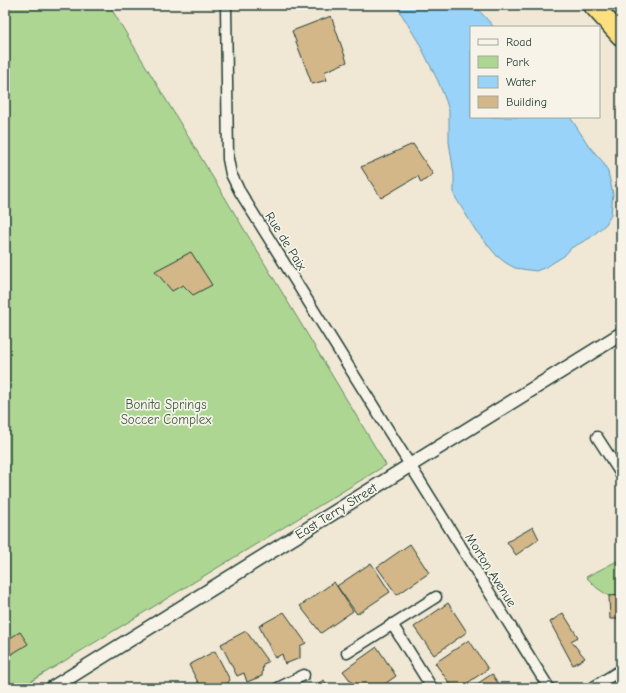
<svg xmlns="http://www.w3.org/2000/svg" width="626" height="693" viewBox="0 0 626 693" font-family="'Comic Neue',sans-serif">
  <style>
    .green { fill: #aed693; stroke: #668a64 }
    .water { fill: #99d3f9; stroke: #6897aa }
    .building { fill: #d4b788; stroke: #1f3d34 }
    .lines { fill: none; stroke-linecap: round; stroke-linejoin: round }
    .minor-casing { stroke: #1f3d34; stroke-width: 13 }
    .tertiary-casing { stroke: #1f3d34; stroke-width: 16 }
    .motorway-casing { stroke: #1f3d34; stroke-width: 22 }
    .minor { stroke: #f7f3e8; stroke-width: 10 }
    .tertiary { stroke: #f7f3e8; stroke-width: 13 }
    .motorway { stroke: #fedf80; stroke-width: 19 }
    .labels { text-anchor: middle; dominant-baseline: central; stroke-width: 3.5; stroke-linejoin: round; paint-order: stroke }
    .street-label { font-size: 13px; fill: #1f3d34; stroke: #f7f3e8 }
    .park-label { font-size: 13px; fill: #3c5c47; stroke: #f7f3e8 }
  </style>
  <rect width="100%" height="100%" fill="#f0e7d5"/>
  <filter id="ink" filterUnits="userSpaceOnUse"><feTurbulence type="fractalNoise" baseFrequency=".025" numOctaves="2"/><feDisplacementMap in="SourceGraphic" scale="8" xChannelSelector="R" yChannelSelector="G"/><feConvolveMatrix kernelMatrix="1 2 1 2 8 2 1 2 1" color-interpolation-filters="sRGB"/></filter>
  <g filter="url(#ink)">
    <!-- green -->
    <g class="green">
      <path d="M5,5H109L386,465L20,688H5Z"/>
      <path d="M621,559V595L609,596L597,588L586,577Z"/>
    </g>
    <!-- water -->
    <path class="water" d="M396,5H474L494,27H471V117H570L589,146L603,162L608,172L613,194L611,215L606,224L590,238L571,248L564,256L546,267L536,271L515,268L506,263L497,256L476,231L454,195V174L449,142V111L446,101L438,81L419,43Z"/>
    <!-- building -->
    <g class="building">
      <path d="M331,16L347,62L324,72L327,80L312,84L292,31Z"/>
      <path d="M413,144L433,174L421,183L418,176L381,198L361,167Z"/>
      <path d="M191,252L212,285L193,295L183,285L172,291L155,271Z"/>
      <path d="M533,527L539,539L516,555L507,542Z"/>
      <path d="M410,544L429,573L397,595L377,567Z"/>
      <path d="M371,563L390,592L357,614L337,586Z"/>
      <path d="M334,582L353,611L321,633L300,606Z"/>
      <path d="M621,595V619H610L609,596Z"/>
      <path d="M448,603L467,632L434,655L414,627Z"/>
      <path d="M284,612L306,643L300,646V658L285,664L282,654L275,658L259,626Z"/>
      <path d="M563,613L578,637L571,641L585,658L573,665L550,622Z"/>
      <path d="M246,631L268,662L263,664L262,676L247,682L244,673L237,676L221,644Z"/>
      <path d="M20,632L28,644L7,657L5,654V641Z"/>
      <path d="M469,640L488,669L460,688H453L435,663Z"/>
      <path d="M377,647L396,676L379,688H356L343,671Z"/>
      <path d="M215,651L230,680L226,685L227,688H201L189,665Z"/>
      <path d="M492,674L501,688H471Z"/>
      <path d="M324,680L328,688H310Z"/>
    </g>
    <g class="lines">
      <!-- minor casing -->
      <g class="minor-casing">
        <g id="minor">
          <path d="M226,5L228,159L231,174L240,192L549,688"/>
          <path d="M597,437L621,474"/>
          <path d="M392,624L432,688"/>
          <path d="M347,653L436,597"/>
          <path d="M278,688L304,675"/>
          <path d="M592,688L621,670"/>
        </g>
      </g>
      <!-- tertiary casing -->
      <g class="tertiary-casing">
        <path id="tertiary" d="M52,688L621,334"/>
      </g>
      <!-- motorway casing -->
      <g class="motorway-casing">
        <path id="motorway" d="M593,5L621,36"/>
      </g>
      <!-- minor -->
      <use href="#minor" class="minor"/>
      <!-- tertiary -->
      <use href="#tertiary" class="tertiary"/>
      <!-- motorway -->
      <use href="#motorway" class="motorway"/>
    </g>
  </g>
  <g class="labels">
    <!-- street labels -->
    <g class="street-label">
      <text transform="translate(286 241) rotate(58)">Rue de Paix</text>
      <text transform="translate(336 511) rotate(-32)">East Terry Street</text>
      <text transform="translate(491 570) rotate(58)">Morton Avenue</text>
    </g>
    <!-- park labels -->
    <g class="park-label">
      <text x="166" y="404">Bonita Springs<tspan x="166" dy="15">Soccer Complex</tspan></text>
    </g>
  </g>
  <!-- margin -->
  <rect width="626" height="693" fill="none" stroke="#f7f3e8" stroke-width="20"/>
  <rect x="10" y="10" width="606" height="673" fill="none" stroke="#1f3d34" stroke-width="1.5" filter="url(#ink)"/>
  <!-- legend -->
  <rect x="470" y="26" width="130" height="92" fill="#f7f3e8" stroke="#a1aaa0"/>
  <rect x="478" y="39" width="20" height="6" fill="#f7f3e8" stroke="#a1aaa0"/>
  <text x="506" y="46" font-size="12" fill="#1f3d34">Road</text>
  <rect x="478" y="56" width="20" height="12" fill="#aed693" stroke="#a1aaa0"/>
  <text x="506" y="66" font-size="12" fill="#1f3d34">Park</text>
  <rect x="478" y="76" width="20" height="12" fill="#99d3f9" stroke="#a1aaa0"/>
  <text x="506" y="86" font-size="12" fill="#1f3d34">Water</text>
  <rect x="478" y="96" width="20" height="12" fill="#d4b788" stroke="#a1aaa0"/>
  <text x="506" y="106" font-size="12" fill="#1f3d34">Building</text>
</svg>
